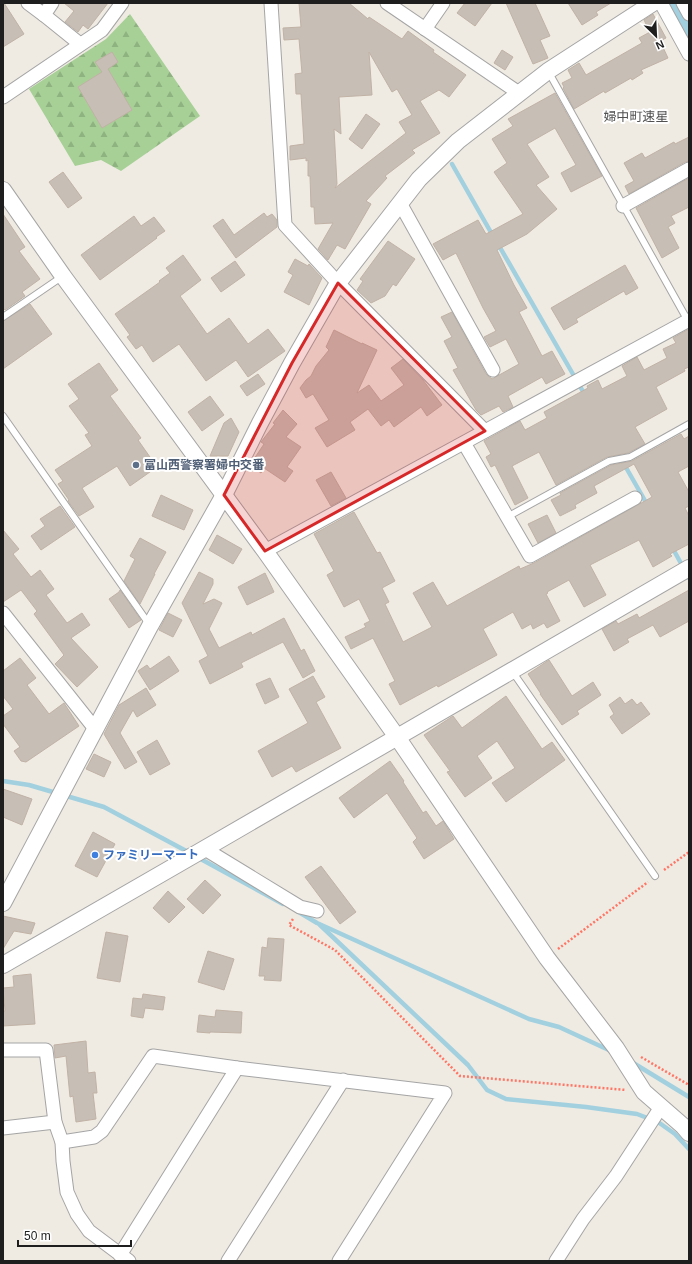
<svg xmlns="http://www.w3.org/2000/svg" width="692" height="1264" viewBox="0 0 692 1264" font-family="Arial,'Noto Sans JP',sans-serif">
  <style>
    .forest { fill: url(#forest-firs) }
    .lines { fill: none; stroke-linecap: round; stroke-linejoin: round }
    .stream { stroke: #a2d0df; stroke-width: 4.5 }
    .river { stroke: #a2d0df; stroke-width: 27 }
    .building { fill: #c7beb6; stroke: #c1b2a5; fill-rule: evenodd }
    .service-casing { stroke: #a5a5a5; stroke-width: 8 }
    .minor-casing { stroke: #a5a5a5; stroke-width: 15 }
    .tertiary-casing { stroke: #a5a5a5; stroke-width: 18 }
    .path { stroke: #ff7665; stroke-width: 2.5; stroke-dasharray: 2 2; stroke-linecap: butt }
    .service { stroke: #fff; stroke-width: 6 }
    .minor { stroke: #fff; stroke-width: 13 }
    .tertiary { stroke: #fff; stroke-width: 16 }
    .marked { fill: #d62828; fill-opacity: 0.2; stroke: #d62828; stroke-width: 3; stroke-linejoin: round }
    .service-dot { fill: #5c6f8a; stroke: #fff; stroke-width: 1.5 }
    .shop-dot { fill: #3f7fe0; stroke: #fff; stroke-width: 1.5 }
    .labels { text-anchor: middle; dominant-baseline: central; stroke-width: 4; stroke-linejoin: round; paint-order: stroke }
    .service-label { font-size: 12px; font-weight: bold; fill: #4e5e75; stroke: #fff; text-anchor: start }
    .shop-label { font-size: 12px; font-weight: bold; fill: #366cbe; stroke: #fff; text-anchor: start }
    .neighbourhood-label { font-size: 13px; fill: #515151; stroke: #fff }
  </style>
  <defs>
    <pattern id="forest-firs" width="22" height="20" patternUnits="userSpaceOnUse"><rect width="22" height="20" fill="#a7d096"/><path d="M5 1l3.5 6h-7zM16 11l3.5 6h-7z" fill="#8fb281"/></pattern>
  </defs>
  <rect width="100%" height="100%" fill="#efebe3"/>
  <!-- forest -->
  <path class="forest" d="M130,14L200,116L121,171L101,160L75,166L29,89L106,39Z"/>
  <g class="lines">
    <!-- stream -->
    <g class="stream">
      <path d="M452,164L493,236"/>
      <path d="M498,244L585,395"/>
      <path d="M616,450L648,506"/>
      <path d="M672,547L689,578"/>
      <path d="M3,781L29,785L104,807L190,853"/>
      <path d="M197,857L283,904"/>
      <path d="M297,911L317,923L529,1019L559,1027L611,1051"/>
      <path d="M320,925L468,1065L487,1090L506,1099L586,1107L637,1114L658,1122L675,1134L689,1149"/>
      <path d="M630,1061L689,1097"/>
    </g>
    <!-- river -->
    <path class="river" d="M672,3L689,33"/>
  </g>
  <!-- building -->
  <g class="building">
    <path d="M3,3H4L24,34L3,47Z"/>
    <path d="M64,3H108L88,29L83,25L78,32L65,22L74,11Z"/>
    <path d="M299,3H349L368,19L369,17L402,39L408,31L434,50L433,52L466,75L449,97L439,90L420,101L440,133L412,150L415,153L385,176L387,178L366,201L371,204L345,249L337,245L328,260L318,249L333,223L315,224L314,207H311L310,176H308V160L306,161V158L290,160V146L304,144L301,94H296L295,74L302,73L299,39L284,40L283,28L301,27ZM369,52L392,92L397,89L412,115L399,122L406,133L335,188L337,184L334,129L341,134L339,97L372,95Z"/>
    <path d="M465,3H492L475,26L457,13Z"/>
    <path d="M506,3H535L550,36L540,40L548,58L533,64Z"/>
    <path d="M568,3H611L596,12L598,15L582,25Z"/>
    <path d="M653,14L666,38L660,41L668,58L641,70L643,73L632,80L631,78L605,93L604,91L574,109L563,88L564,87L562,83L572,78L568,70L579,63L586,75L642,43L639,38L650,32L644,20Z"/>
    <path d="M502,50L513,57L505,70L494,63Z"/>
    <path d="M112,52L118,62L108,69L132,110L102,128L78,87L102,72L95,62Z"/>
    <path d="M555,93L602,176L571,192L561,173L576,165L555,128L527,144L549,177L536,185L557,209L527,234L497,250L514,285L527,308L519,312L542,356L552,351L565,374L546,384L542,377L508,396L513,407L503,412L499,406L481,415L476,410L453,370L458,368L444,341L452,337L441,317L452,312L486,374L492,379L519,364L506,339L490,347L484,337L496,331L483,308L456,253L443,260L433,244L478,220L486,234L523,214L494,172L507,163L492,139L513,126L508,119Z"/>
    <path d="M366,114L380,124L362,149L349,139Z"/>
    <path d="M689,137V161L685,162L629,194L625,186L634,181L624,163L642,153L645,158L674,142L675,144Z"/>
    <path d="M63,172L82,198L68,208L49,182Z"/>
    <path d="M689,178V207L671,216L675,223L668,227L679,248L662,258L636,208Z"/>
    <path d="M264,213L267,217L272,214L277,220V227L236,258L213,226L223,219L234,235Z"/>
    <path d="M3,214L25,247L19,251L40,279L22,292L25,296L5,310L3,308Z"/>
    <path d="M134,216L141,226L154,217L165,231L156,237L157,238L100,280L81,255Z"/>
    <path d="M388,241L415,259L396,286L393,284L385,296L371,303L357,290L363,281L360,279Z"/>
    <path d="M183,255L201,280L180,296L207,334L229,318L248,344L268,329L285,351L248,377L236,360L206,381L179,344L153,362L142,345L136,349L127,337L130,335L115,314L160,282L159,281L170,273L166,268Z"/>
    <path d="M295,259L308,266L309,264L322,278L309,305L284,292L293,275L288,272Z"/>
    <path d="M235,261L245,275L221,292L211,278Z"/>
    <path d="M625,265L638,288L626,295L624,291L576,319L578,322L564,330L551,308Z"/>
    <path d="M30,304L52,334L3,369V321Z"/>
    <path d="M689,329V367L684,369L685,371L656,387L667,409L635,427L645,444L628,453L607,457L556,485L539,452L512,466L528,498L515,505L495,465L491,467L486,457L491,454L484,441L520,421L525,430L547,418L544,412L588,388L587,386L598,380L602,389L627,376L622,366L637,357L644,370L667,358L663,349L676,343L673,338Z"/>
    <path d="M334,330L362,344V343L377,350L357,393L369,385L381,401L404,385L391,368L403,359L423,380L442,405L427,416L421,407L394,427L389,420L381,426L368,409L350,422L355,430L327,447L315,428L329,420L313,394L306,398L300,388L306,380L311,376L316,366L329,350L326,347Z"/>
    <path d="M99,363L118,390L110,396L141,438L138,440L157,467L130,486L117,466L82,488L94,507L79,516L68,501L69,500L58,484L63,481L55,470L92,446L85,435L89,433L69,406L79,399L68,384Z"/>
    <path d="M258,374L265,384L247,396L240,386Z"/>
    <path d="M210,396L224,415L202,431L188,412Z"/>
    <path d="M283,410L297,424L286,437L301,447L287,467L293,471L285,482L264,468L261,473L250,465L264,444L261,442L275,424L273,423Z"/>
    <path d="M231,418L239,432L228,456H210L224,423Z"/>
    <path d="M681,434L684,439L689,436V466L678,472L689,492V506L685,508L689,516V544L670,554L672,556L653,567L639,540L590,565L606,595L584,607L569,580L547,592L548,593L546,594L560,621L547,628L544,623L533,629L531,624L522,629L513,612L483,629L497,655L438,687L437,685L400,705L389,684L395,681L373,638L351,649L345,637L366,627L364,624L370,621L359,599L344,607L327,575L334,571L314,534L354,512L377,553L380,552L395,581L382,588L389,602L385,604L403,642L432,627L413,593L433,582L447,606L519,566L520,569L534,563L652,497L634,464L594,486L597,493L575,505L576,508L560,516L551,500L561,495L560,493L611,465L632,461Z"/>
    <path d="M331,472L346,498L331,506L316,480Z"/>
    <path d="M161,495L193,510L184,530L152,516Z"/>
    <path d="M60,506L75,527L41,550L31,536L45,526L40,519Z"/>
    <path d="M547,515L556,533L538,543L528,524Z"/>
    <path d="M3,530L19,549L13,554L31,577L40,570L54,589L46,595L67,623L82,613L90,625L71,638L98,667L77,687L55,664L64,655L34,614L37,611L21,590L3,602Z"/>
    <path d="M217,535L242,549L233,564L209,550Z"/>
    <path d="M140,538L166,552L154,574H155L140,604L124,581L135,559L130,556Z"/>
    <path d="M199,572L213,579V584L203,604L214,599L222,603L209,629L219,648L251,632L252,635L284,618L301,651L304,649L315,671L303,678L283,642L241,663L243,667L210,684L199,661L208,656L182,603Z"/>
    <path d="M265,573L274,592L247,605L238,587Z"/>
    <path d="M120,590L141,620L129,628L109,599L119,592Z"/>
    <path d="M689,590V621L660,637L653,625L627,639L629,642L614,651L602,629L616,621L618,624L637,614L639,618Z"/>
    <path d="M168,613L182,620L173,637L159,630Z"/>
    <path d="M169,656L179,671L150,690L138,671L147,665L150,669Z"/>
    <path d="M20,658L36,678L27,685L49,714L64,703L79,726L26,762L21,761L14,751L20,747L3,724V716L13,709L3,696V671Z"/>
    <path d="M549,660L572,696L593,682L601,695L577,711L579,714L562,725L540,694H541L528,674Z"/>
    <path d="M313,676L325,697L316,702L341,748L296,772L292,766L272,777L258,751L308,723L289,689Z"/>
    <path d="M270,678L279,697L265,704L256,684Z"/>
    <path d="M146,688L156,705L137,717L133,710L120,733L137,762L125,769L104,734L119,705Z"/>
    <path d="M506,696L542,749L552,742L565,760L506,802L492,783L515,768L497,741L477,756L492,778L465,797L447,772L450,771L424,735L453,716L462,728Z"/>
    <path d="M620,697L625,704L632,699L637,705L641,702L650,714L622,734L610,717L614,714L609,705Z"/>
    <path d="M157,740L170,764L150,775L137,752Z"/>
    <path d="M94,754L111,762L104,777L86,769Z"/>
    <path d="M390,761L404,781L403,782L423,813L426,811L436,826L443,821L454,839L424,859L413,842L417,838L387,793L354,818L339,798Z"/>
    <path d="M3,789L32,799L22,825L3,817Z"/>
    <path d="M93,832L115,844L97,877L75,866Z"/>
    <path d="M321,866L356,912L340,924L305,877Z"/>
    <path d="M205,880L221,895L203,914L187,899Z"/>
    <path d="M168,891L185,907L169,923L153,908Z"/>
    <path d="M3,916L35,923L31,934L14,931L3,949Z"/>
    <path d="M106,932L128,936L120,982L97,978Z"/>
    <path d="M268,938L284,939L281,981L264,980L265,976H259L262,947L267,948Z"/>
    <path d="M208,951L234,959L224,990L198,982Z"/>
    <path d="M31,974L35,1024L3,1026V1011H5L3,988L14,987L13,976Z"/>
    <path d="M143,994L165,997L163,1010L145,1008L143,1018L131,1016L133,998L142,999Z"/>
    <path d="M216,1010L242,1012L241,1033L210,1032V1033L197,1032L199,1015L215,1017Z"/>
    <path d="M86,1041L88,1073L95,1072L97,1093H93L96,1119L76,1122L73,1096L70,1097L66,1056L55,1058L54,1045Z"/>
  </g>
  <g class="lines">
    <!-- service casing -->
    <g class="service-casing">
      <g id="service">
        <path d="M548,71L688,321"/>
        <path d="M3,317L63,276"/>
        <path d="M3,416L149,624"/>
        <path d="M507,517L609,461L630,457L689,424"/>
        <path d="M512,671L655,876"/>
      </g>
    </g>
    <!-- minor casing -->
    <g class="minor-casing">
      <g id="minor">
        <path d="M28,3L44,15"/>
        <path d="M52,3L44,15L80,44"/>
        <path d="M271,3L285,225L338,283L485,431"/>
        <path d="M387,3L519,93"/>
        <path d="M661,3L689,54"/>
        <path d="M683,3L689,14"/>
        <path d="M425,29L443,3"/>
        <path d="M3,97L102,30L122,3"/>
        <path d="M400,203L493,370"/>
        <path d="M623,206L689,169"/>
        <path d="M464,443L530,556L635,498"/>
        <path d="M265,551L689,320"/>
        <path d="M3,613L96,730"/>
        <path d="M205,849L300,907L317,911"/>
        <path d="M3,1050H46L55,1122L62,1142L63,1161L67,1192L77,1214L89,1231L129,1261"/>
        <path d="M3,1128L55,1122"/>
        <path d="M62,1142L94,1137L102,1131L153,1056L237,1068L445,1093L339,1261"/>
        <path d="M120,1255L237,1068"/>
        <path d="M228,1261L343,1080"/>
        <path d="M556,1261L583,1219L616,1176L661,1107"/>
      </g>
    </g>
    <!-- tertiary casing -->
    <g class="tertiary-casing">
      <g id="tertiary">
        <path d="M3,190L63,276L265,551L397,737L547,958L616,1048L644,1092L683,1126L689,1133"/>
        <path d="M3,903L150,626L224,495L260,423L292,363L338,283L419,179L458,141L548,71L653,3"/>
        <path d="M3,965L199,852L689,568"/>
      </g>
    </g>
    <!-- path -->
    <g class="path">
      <path d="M664,870L689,852"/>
      <path d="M293,919L289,925L335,950L460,1076L626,1090"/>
      <path d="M558,949L648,882"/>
      <path d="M641,1057L689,1085"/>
    </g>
    <!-- service -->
    <use href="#service" class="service"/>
    <!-- minor -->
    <use href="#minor" class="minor"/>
    <!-- tertiary -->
    <use href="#tertiary" class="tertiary"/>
  </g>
  <!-- marked area -->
  <path class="marked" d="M338,283L485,431L265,551L224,495L292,363Z"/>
  <!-- markers -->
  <circle class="service-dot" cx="136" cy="465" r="4"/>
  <circle class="shop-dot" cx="95" cy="855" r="4"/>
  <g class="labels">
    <!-- service labels -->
    <g class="service-label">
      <text x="144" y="465">富山西警察署婦中交番</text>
    </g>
    <!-- shop labels -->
    <g class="shop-label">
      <text x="103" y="855">ファミリーマート</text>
    </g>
    <!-- neighbourhood labels -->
    <g class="neighbourhood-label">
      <text x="636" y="116">婦中町速星</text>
    </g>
  </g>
  <!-- border -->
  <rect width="692" height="1264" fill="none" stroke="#1e1e1e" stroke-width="8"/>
  <!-- north arrow -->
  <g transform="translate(656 36) rotate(156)" stroke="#ffffff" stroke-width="3" paint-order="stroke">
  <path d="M0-3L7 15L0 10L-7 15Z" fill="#1e1e1e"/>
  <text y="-6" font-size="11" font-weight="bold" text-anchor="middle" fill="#1e1e1e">N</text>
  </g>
  <!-- scale -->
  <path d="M18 1240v6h113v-6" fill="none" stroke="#1e1e1e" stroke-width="2"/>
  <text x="24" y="1240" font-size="12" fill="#1e1e1e" stroke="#ffffff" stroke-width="3" paint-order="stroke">50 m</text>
</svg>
